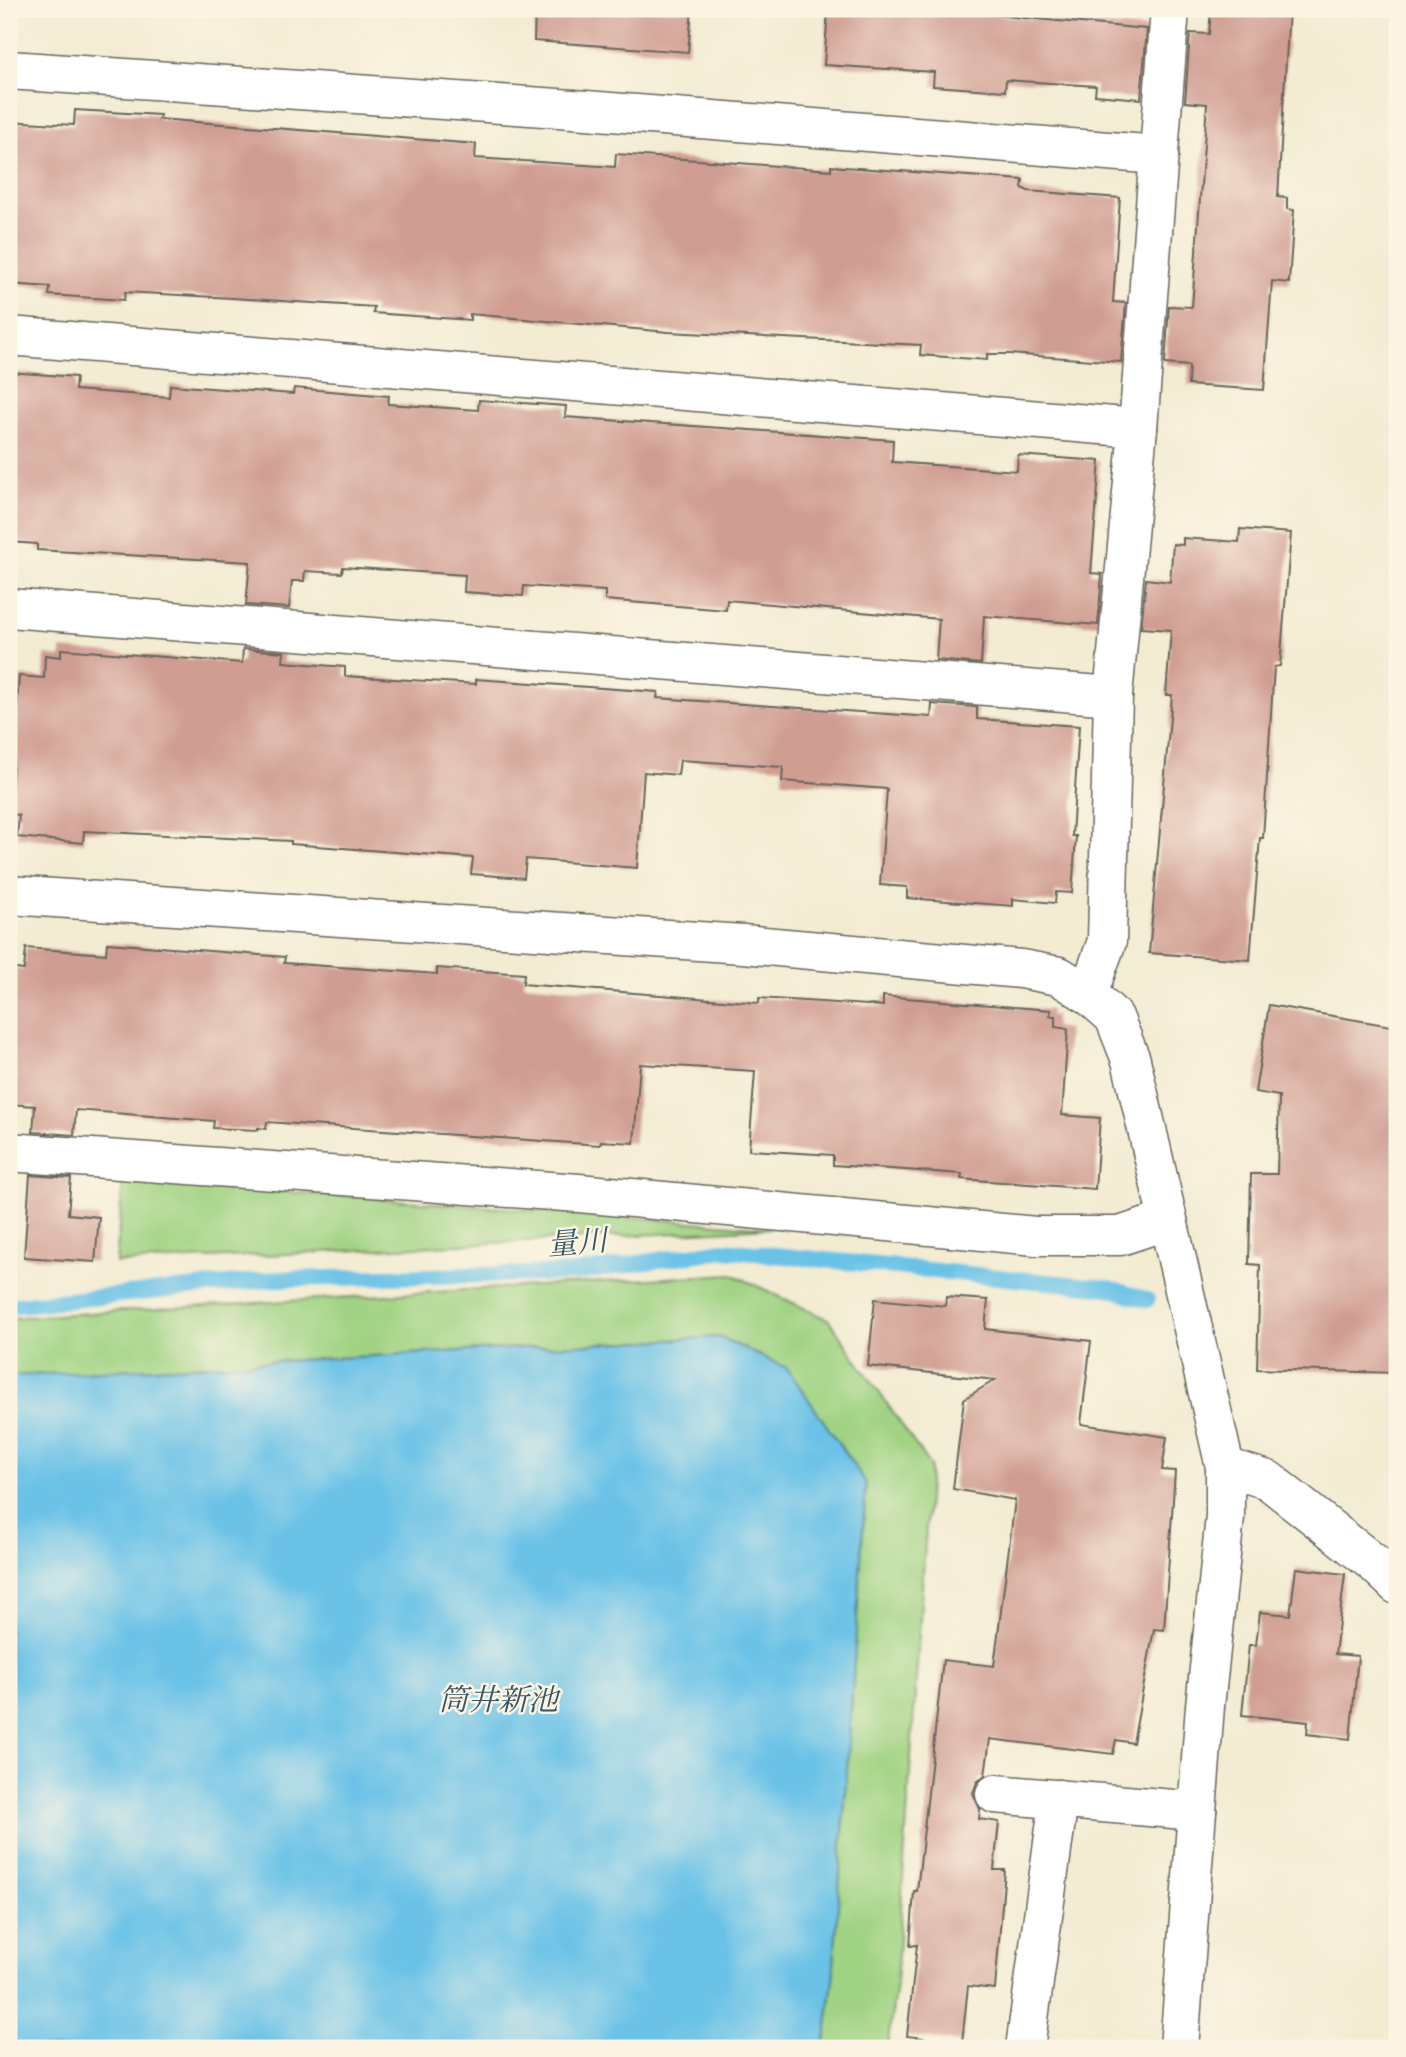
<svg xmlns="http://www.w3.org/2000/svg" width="1406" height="2057" viewBox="0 0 1406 2057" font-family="'EB Garamond','Noto Serif JP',serif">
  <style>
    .green { fill: #a0d383; stroke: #5e7850; stroke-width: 2 }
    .water { fill: #6ac2e7; stroke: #436f82; stroke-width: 2 }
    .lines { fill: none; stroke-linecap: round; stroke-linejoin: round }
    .stream { stroke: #6ac2e7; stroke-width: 16 }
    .building { fill: #d09d92 }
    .minor-casing { stroke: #67655c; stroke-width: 41 }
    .tertiary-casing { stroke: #67655c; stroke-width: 41 }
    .minor { stroke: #fff; stroke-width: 38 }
    .tertiary { stroke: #fff; stroke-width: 38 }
    .labels { text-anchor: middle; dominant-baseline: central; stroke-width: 5; stroke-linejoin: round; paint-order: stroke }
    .water-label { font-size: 30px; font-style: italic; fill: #375663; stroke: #fcf5e5 }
  </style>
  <rect width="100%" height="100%" fill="#fcf5e5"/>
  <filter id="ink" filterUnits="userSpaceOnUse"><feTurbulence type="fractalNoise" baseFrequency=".0143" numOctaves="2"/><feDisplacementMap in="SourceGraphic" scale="14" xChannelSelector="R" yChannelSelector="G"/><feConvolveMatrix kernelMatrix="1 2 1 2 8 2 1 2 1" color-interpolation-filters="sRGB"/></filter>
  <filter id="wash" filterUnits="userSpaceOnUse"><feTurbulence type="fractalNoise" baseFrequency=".00686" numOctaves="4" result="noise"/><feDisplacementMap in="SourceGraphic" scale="28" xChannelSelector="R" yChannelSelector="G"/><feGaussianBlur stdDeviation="1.57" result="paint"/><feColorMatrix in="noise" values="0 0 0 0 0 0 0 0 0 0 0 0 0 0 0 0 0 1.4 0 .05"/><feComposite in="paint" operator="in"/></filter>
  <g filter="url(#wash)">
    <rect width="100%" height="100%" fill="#f3ecd3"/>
    <!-- green -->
    <g class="green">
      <path d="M123,1180L771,1228L116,1263Z"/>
      <path d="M732,1274L829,1320L930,1466L896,1985L887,2048H824L833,1980L866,1483L719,1337L9,1376V1318Z"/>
    </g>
    <!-- water -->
    <path class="water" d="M719,1337L787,1368L866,1483L833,1980L824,2048H9V1376Z"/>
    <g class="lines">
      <!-- stream -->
      <path class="stream" d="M9,1306L278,1279L575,1273L724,1250L1109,1288L1147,1300"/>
    </g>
    <g id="blocks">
      <!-- building -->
      <g class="building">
        <path d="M535,9H692L688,52L534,41Z"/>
        <path d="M828,9H925L1147,29L1141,99L1095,95L1096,86L1006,80L1005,91L933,86L934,72L824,65Z"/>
        <path d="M1211,9H1289L1278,197L1287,198V209L1294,210L1289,283L1272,281L1264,390L1188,385L1189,366L1165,364L1169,306L1192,307L1207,104L1185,102L1190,33L1209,34Z"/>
        <path d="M75,110L160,115L159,119L476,144L475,158L615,167L616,154L831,170V166L1023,180L1022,188L1028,191L1120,198L1113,302L1126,303L1121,362L1009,354H987V360L920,355L921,345L668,332L470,314V320L373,313L374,307L233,298L125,292L124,300L49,295L50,287L9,284V121L74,125Z"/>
        <path d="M9,372L76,377L75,390L169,397L170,385L293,394L294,388L389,396L388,404L478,410L479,400L566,406L565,417L893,440L892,462L1017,471L1018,455L1100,461L1091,573L1102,574L1098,625L984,616L981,664L936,660L939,619L727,600L726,610L605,600V591L524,586L523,596L464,592L465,575L343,567L342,573L305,571L304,581H292L289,608L246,605L250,562L37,550V544L9,542Z"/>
        <path d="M1240,529L1291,533L1280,666L1274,667L1263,838H1260L1250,960L1149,953L1172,695H1166L1171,630L1141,628L1146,579L1170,582L1173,544L1183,545V538L1239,542Z"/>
        <path d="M61,649L242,663L243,649L284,652L283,662L345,667V676L476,684V679L658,692L657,698L931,717L932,704L977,707V719L1079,726L1072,836H1076L1072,893L1056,892L1055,903L1013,899V906L907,898V887L880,885L887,789L782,781L783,767L680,760L678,775L644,772L637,868L526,859L524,878L471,874L473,858L291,844V841L84,831L83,843L17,837L19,815L10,814L19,676L44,678L45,655L61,657Z"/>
        <path d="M107,943L285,957L284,963L437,974V968L524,974L523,984L759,1003V998L883,1006V996L1051,1010L1050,1016H1055V1027L1068,1029L1062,1115L1100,1118L1095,1189L961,1179L962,1174L833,1165V1155L749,1150L755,1071L640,1064L634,1143L601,1141L600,1145L267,1122L266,1129L258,1128V1130L213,1128L214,1121L76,1110L74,1135L33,1132L35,1106L9,1104V968L24,970L26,948L106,954Z"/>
        <path d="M1269,1005L1397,1027V1373L1257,1369L1260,1265L1249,1264L1251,1174H1277L1279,1096L1255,1092Z"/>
        <path d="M30,1175L71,1178L68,1214L99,1217L95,1262L24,1257Z"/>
        <path d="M946,1297L988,1300L985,1329L1091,1341L1081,1424L1167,1437L1162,1470L1175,1471L1164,1630L1154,1629L1133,1743L1116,1740L1113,1754L990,1739L985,1775L977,1782L973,1793L980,1809L979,1819L999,1822L994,1870H1005L995,1989L968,1986L962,2043L907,2036L917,1945L910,1946L914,1891H917L943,1660L994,1666L1015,1500L953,1489L964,1399L995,1380L868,1366L875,1299L945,1306Z"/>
        <path d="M1296,1568L1345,1574L1335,1654L1358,1656L1350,1739L1307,1734L1308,1722L1242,1715L1249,1645H1256L1260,1612L1290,1615Z"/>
      </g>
    </g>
  </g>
  <g filter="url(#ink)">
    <use href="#blocks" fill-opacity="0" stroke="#67655c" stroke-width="2"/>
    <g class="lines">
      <!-- minor casing -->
      <g class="minor-casing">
        <g id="minor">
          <path d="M9,70L573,109L1159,155"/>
          <path d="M9,336L1138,428"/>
          <path d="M9,608L1113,696"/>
          <path d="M9,895L743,944L1021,969L1059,976L1088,994L1114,1017L1131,1060L1225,1467L1268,1480L1375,1564L1397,1585"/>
          <path d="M1088,994L1107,941L1113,696L1138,428L1170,9"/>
          <path d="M9,1152L579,1193L1036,1236H1120L1168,1220"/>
          <path d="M995,1794L1197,1811"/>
          <path d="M1025,2048L1059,1799"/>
        </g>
      </g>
      <!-- tertiary casing -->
      <g class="tertiary-casing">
        <path id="tertiary" d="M1179,2048L1205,1706L1225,1517V1467"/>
      </g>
      <!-- minor -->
      <use href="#minor" class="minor"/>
      <!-- tertiary -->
      <use href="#tertiary" class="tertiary"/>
    </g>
  </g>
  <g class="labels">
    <!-- water labels -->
    <g class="water-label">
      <text transform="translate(577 1242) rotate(-5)">量川</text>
      <text x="498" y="1699">筒井新池</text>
    </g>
  </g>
  <!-- margin -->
  <rect width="1406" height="2057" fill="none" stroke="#fcf5e5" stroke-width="35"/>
</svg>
